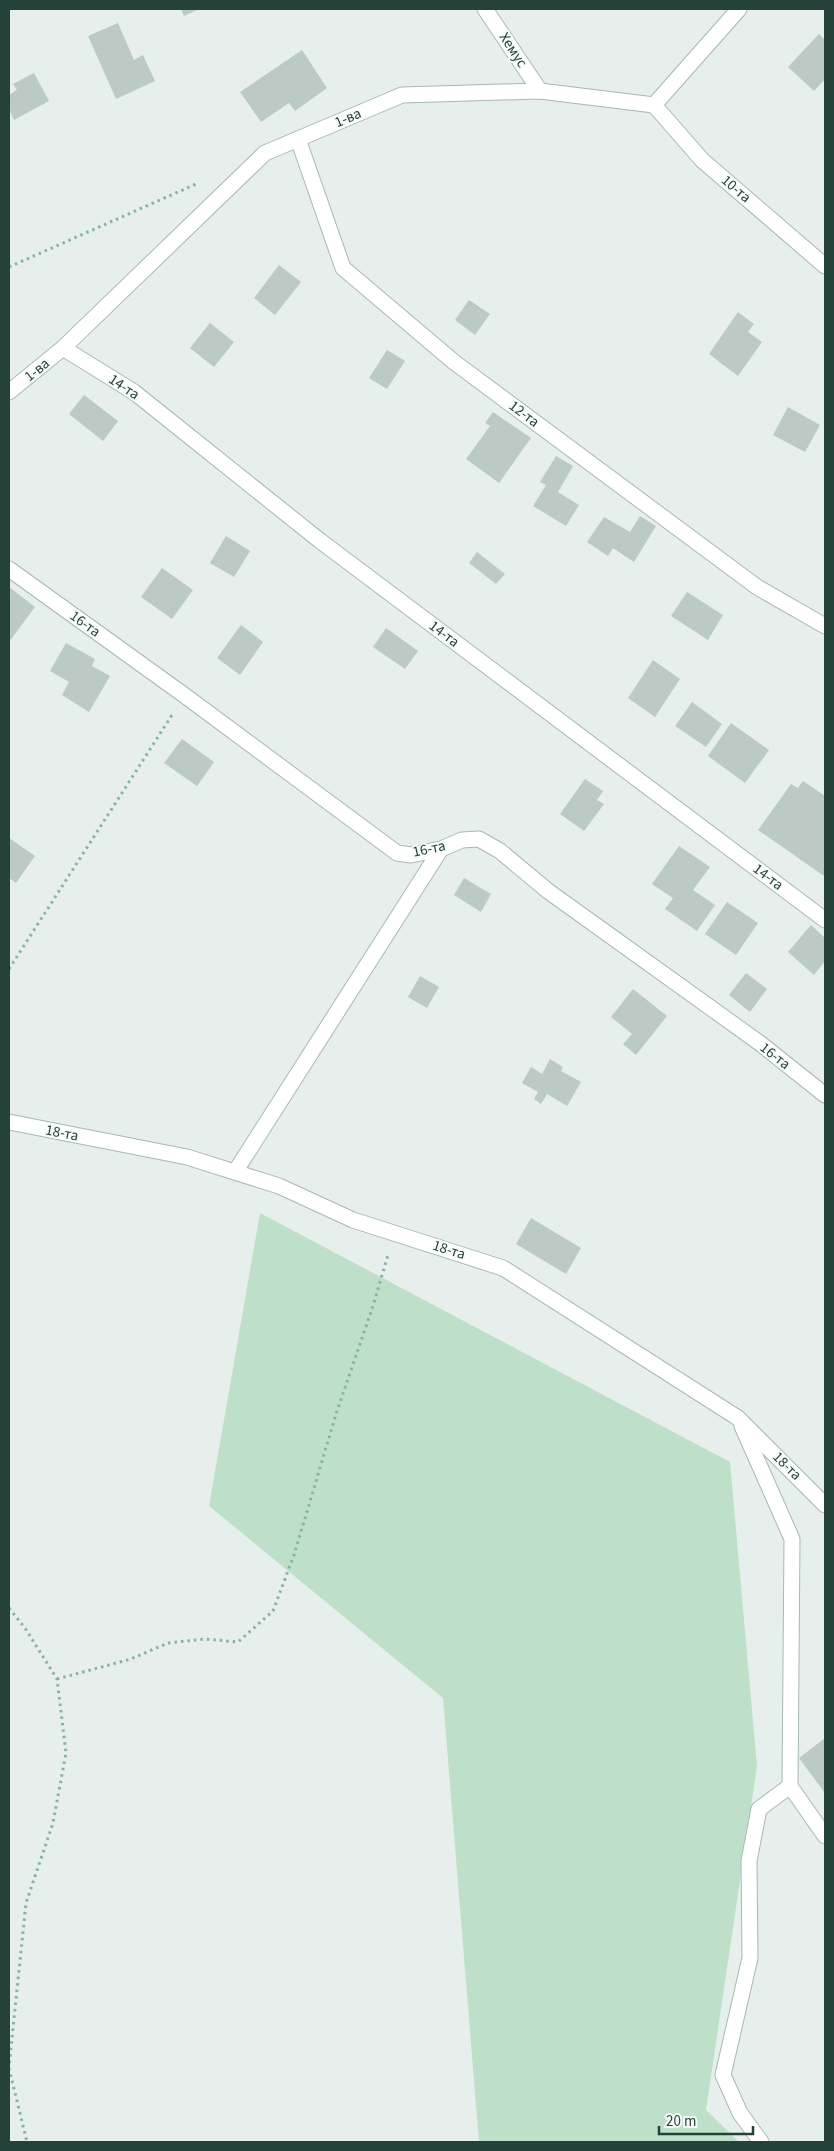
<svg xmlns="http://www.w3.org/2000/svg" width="834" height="2151" viewBox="0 0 834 2151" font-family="'Source Sans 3',sans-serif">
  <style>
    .green { fill: #bfe0c8 }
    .building { fill: #bbcac4 }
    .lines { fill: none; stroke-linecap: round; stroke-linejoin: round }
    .minor-casing { stroke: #a8b8b2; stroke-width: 17 }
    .path { stroke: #86b3a5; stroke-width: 3; stroke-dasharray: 2.5 4; stroke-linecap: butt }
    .minor { stroke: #fff; stroke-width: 15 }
    .labels { text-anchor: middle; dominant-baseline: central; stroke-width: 4; stroke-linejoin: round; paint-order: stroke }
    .street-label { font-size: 15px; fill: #24423a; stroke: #f7fbf9 }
  </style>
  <rect width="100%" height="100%" fill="#e6efeb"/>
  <!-- green -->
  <path class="green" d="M260,1213L730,1462L757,1766L706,2110L739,2142H479L443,1698L209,1506Z"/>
  <!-- building -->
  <g class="building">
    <path d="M181,9H199L184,16Z"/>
    <path d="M118,23L134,60L143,55L155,81L116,99L88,36Z"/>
    <path d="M819,34L825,40V79L814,91L788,67Z"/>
    <path d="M302,50L327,88L295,111L289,103L261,122L240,92Z"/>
    <path d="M34,73L49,101L14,120L9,109V95L17,90L13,84Z"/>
    <path d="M279,265L301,282L275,315L254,298Z"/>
    <path d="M469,300L490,314L475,335L455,320Z"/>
    <path d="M738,312L754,324L748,332L762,342L738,376L709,354Z"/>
    <path d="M210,323L234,342L214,367L190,348Z"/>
    <path d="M387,350L405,361L387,389L369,378Z"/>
    <path d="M84,395L118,421L103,441L69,414Z"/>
    <path d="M788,407L820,425L805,452L773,435Z"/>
    <path d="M493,412L531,438L499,483L466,459L490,426L485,423Z"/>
    <path d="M556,456L573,466L558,492L579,505L566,526L533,506L546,485L540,482Z"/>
    <path d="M640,516L656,526L634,562L613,548L608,556L587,542L604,517L630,532Z"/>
    <path d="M226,536L250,551L234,577L210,563Z"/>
    <path d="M477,552L505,574L496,584L469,563Z"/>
    <path d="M162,568L193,590L172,619L141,597Z"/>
    <path d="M9,587L35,607L9,642Z"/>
    <path d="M687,592L723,615L708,640L671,616Z"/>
    <path d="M241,625L263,642L240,675L217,658Z"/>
    <path d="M386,628L418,651L405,669L373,647Z"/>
    <path d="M66,643L95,659L92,666L110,676L89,712L62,695L69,682L50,671Z"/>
    <path d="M653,660L680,679L655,717L628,698Z"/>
    <path d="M692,702L722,724L706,747L675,726Z"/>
    <path d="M731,723L769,750L745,783L708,756Z"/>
    <path d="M182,739L214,762L197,786L164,763Z"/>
    <path d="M585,779L603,791L597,800L604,804L584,831L560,814Z"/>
    <path d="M803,781L825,796V874L824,876L758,830L791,784L798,788Z"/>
    <path d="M9,838L35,856L16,883L9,878Z"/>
    <path d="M679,846L710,867L693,890L715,905L697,931L665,909L673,898L652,884Z"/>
    <path d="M464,878L491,894L481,912L454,895Z"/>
    <path d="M727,902L758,923L736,955L705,934Z"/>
    <path d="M811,925L825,938V961L814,975L788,952Z"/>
    <path d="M746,973L767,989L750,1012L729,995Z"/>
    <path d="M420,976L439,987L427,1008L408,997Z"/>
    <path d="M633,989L667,1016L636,1055L623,1044L632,1034L611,1017Z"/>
    <path d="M550,1059L563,1067L561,1071L581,1082L567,1106L547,1094L541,1104L534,1099L538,1092L522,1083L531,1067L542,1074Z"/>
    <path d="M531,1218L581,1248L566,1274L516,1244Z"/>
    <path d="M825,1738V1793L799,1758Z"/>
  </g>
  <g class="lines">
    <!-- minor casing -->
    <g class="minor-casing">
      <g id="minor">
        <path d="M485,9L540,91"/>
        <path d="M654,105L702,160L825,266"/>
        <path d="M654,105L739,9"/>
        <path d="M298,139L343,268L454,362L757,587L825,626"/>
        <path d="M63,348L134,392L319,540L825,920"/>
        <path d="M9,392L63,348L265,153L402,95L540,91L654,105"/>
        <path d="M9,569L184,695L397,853L411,855L441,849L462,840L479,839L500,851L548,891L761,1044L825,1095"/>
        <path d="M9,1122L187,1157L279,1186L353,1220L503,1268L738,1418L825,1505"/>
        <path d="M235,1172L441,849"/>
        <path d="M742,1426L792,1539L790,1786L825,1836"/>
        <path d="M761,2142L740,2113L723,2075L750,1958L749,1861L759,1809L790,1786"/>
      </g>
    </g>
    <!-- path -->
    <g class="path">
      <path d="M9,267L196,184"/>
      <path d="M9,969L172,715"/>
      <path d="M9,1608L25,1628L57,1679L66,1753L53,1823L26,1903L9,2067"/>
      <path d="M57,1679L131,1659L168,1643L205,1639L238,1642L273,1611L294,1555L337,1411L373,1306L388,1255"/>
      <path d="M9,2068L27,2142"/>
    </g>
    <!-- minor -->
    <use href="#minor" class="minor"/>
  </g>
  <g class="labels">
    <!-- street labels -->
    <g class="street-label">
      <text transform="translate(513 50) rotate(57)">Хемус</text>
      <text transform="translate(348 118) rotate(-23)">1-ва</text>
      <text transform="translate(736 189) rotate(41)">10-та</text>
      <text transform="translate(37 370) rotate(-39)">1-ва</text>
      <text transform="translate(124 387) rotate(34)">14-та</text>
      <text transform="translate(524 414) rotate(37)">12-та</text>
      <text transform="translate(85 624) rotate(36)">16-та</text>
      <text transform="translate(444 634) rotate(37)">14-та</text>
      <text transform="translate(429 849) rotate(-12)">16-та</text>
      <text transform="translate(768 877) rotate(37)">14-та</text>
      <text transform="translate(775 1056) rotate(38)">16-та</text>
      <text transform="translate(62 1133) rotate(11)">18-та</text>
      <text transform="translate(449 1250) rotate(18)">18-та</text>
      <text transform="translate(787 1466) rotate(45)">18-та</text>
    </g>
  </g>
  <!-- border -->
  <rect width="834" height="2151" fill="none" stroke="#24423a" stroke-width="20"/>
  <!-- scale -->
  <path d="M659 2126v8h94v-8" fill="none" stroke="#24423a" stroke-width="2.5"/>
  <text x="666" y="2126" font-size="15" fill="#24423a" stroke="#f7fbf9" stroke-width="4" paint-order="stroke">20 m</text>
</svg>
